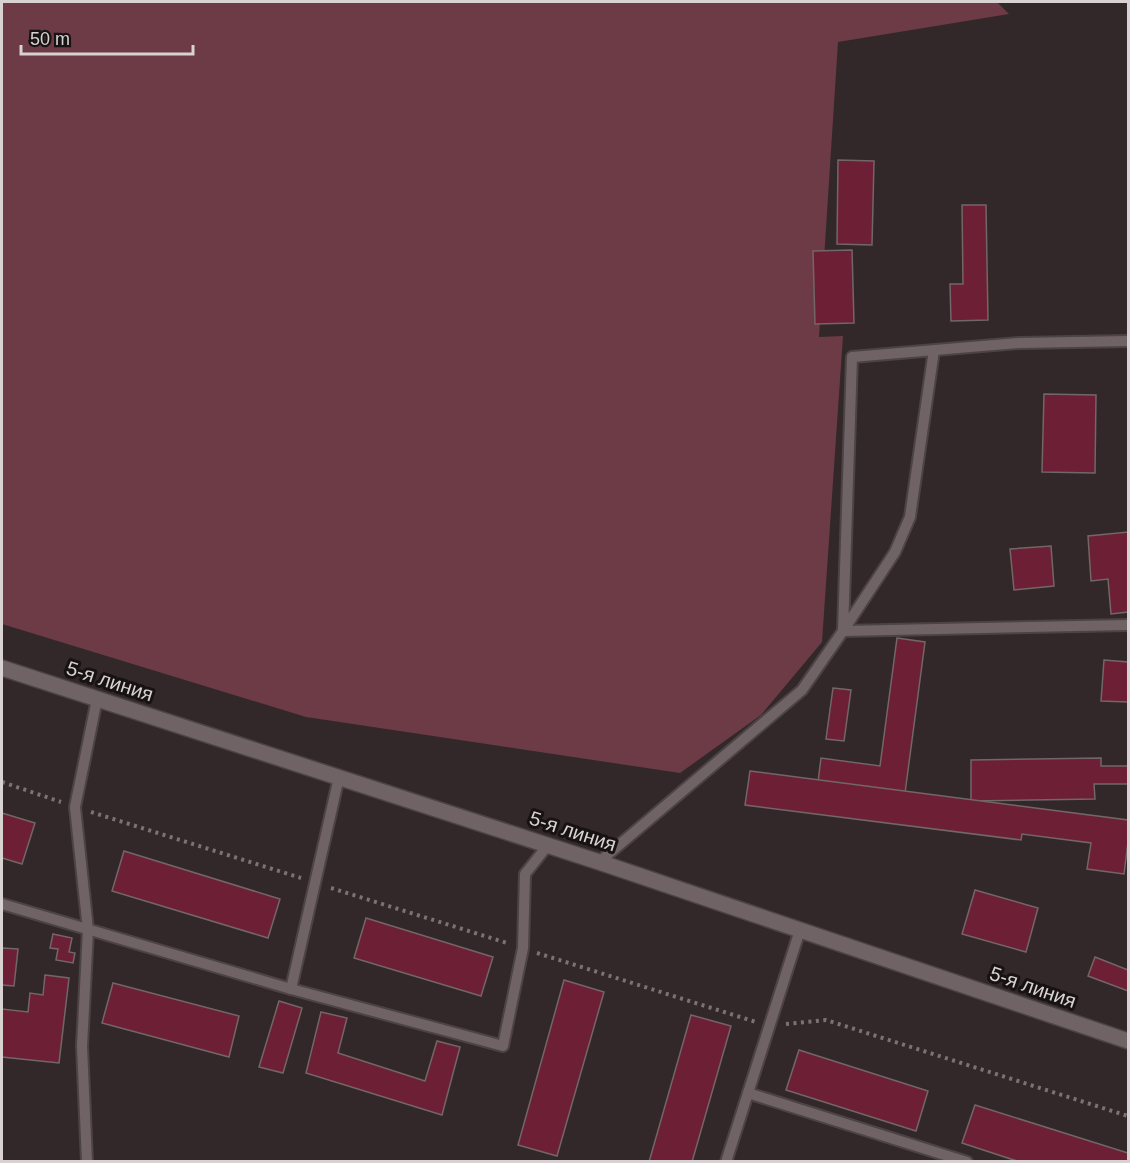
<svg xmlns="http://www.w3.org/2000/svg" width="1130" height="1163" viewBox="0 0 1130 1163" font-family="Arial,sans-serif">
  <style>
    .green { fill: #6c3b45 }
    .building { fill: #6d1f35; stroke: #726668; stroke-width: 1.5 }
    .lines { fill: none; stroke-linecap: round; stroke-linejoin: round }
    .service-casing { stroke: #4c4344; stroke-width: 14 }
    .tertiary-casing { stroke: #4c4344; stroke-width: 18 }
    .path { stroke: #7b7274; stroke-width: 4; stroke-dasharray: 3 4.5; stroke-linecap: butt }
    .service { stroke: #6f6365; stroke-width: 10 }
    .tertiary { stroke: #6f6365; stroke-width: 15 }
    .labels { text-anchor: middle; dominant-baseline: central; stroke-width: 6; stroke-linejoin: round; paint-order: stroke }
    .street-label { font-size: 20px; fill: #d9d2d3; stroke: #171213 }
  </style>
  <rect width="100%" height="100%" fill="#32282a"/>
  <!-- green -->
  <path class="green" d="M2,2H997L1009,14L838,42L819,337L843,336L822,642L761,715L680,773L306,717L2,624Z"/>
  <!-- building -->
  <g class="building">
    <path d="M838,160L874,161L872,245L837,244Z"/>
    <path d="M962,205H986L988,320L951,321L950,284H963Z"/>
    <path d="M852,250L854,323L815,324L813,251Z"/>
    <path d="M1044,394L1096,395L1095,473L1042,472Z"/>
    <path d="M1128,532V612L1111,614L1108,579L1091,581L1088,536Z"/>
    <path d="M1051,546L1054,586L1014,590L1010,549Z"/>
    <path d="M897,638L925,642L905,793L818,782L821,758L880,766Z"/>
    <path d="M1104,660L1128,662V702L1101,701Z"/>
    <path d="M833,688L851,690L844,741L826,739Z"/>
    <path d="M1101,758V766H1128V784H1094L1095,799L971,801V760Z"/>
    <path d="M750,771L1128,820V842L1124,874L1087,869L1091,843L1022,834L1021,840L745,805Z"/>
    <path d="M2,813L35,823L22,864L2,858Z"/>
    <path d="M124,851L280,899L268,938L112,891Z"/>
    <path d="M975,890L1038,908L1026,952L962,934Z"/>
    <path d="M366,918L493,957L481,996L354,958Z"/>
    <path d="M53,934L72,938L69,952L75,953L73,963L56,960L58,949L50,948Z"/>
    <path d="M2,948L18,949L14,986L2,985Z"/>
    <path d="M1095,957L1128,970V991L1088,976Z"/>
    <path d="M45,975L69,978L59,1063L2,1057V1009L28,1012L30,993L43,995Z"/>
    <path d="M564,980L604,992L557,1156L518,1145Z"/>
    <path d="M113,983L239,1016L229,1057L102,1023Z"/>
    <path d="M279,1001L302,1008L283,1073L259,1067Z"/>
    <path d="M321,1012L347,1018L338,1053L425,1081L437,1041L460,1047L442,1115L306,1073Z"/>
    <path d="M691,1015L731,1026L692,1162H649Z"/>
    <path d="M799,1050L928,1091L916,1131L786,1090Z"/>
    <path d="M975,1105L1128,1153V1162H1020L962,1143Z"/>
  </g>
  <g class="lines">
    <!-- service casing -->
    <g class="service-casing">
      <g id="service">
        <path d="M934,350L910,517L895,552L843,631L852,357L1019,343L1128,341"/>
        <path d="M599,862L802,690L843,631L1128,625"/>
        <path d="M2,904L291,989L503,1046L523,948L525,874L548,845"/>
        <path d="M291,989L339,777"/>
        <path d="M748,1093L967,1162"/>
        <path d="M87,1162L82,1046L88,930L75,807L97,699"/>
        <path d="M726,1162L800,930"/>
      </g>
    </g>
    <!-- tertiary casing -->
    <g class="tertiary-casing">
      <path id="tertiary" d="M2,668L599,862L1128,1041"/>
    </g>
    <!-- path -->
    <g class="path">
      <path d="M2,782L61,802"/>
      <path d="M91,812L301,878"/>
      <path d="M331,888L507,943"/>
      <path d="M537,953L756,1022"/>
      <path d="M786,1024L826,1020L1128,1116"/>
    </g>
    <!-- service -->
    <use href="#service" class="service"/>
    <!-- tertiary -->
    <use href="#tertiary" class="tertiary"/>
  </g>
  <g class="labels">
    <!-- street labels -->
    <g class="street-label">
      <text transform="translate(110 681) rotate(18)">5-я линия</text>
      <text transform="translate(573 831) rotate(18)">5-я линия</text>
      <text transform="translate(1033 987) rotate(19)">5-я линия</text>
    </g>
  </g>
  <!-- border -->
  <rect width="1130" height="1163" fill="none" stroke="#d9d2d3" stroke-width="6"/>
  <!-- scale -->
  <path d="M21 45v9h172v-9" fill="none" stroke="#d9d2d3" stroke-width="3"/>
  <text x="30" y="45" font-size="18" fill="#d9d2d3" stroke="#171213" stroke-width="4.5" paint-order="stroke">50 m</text>
</svg>
